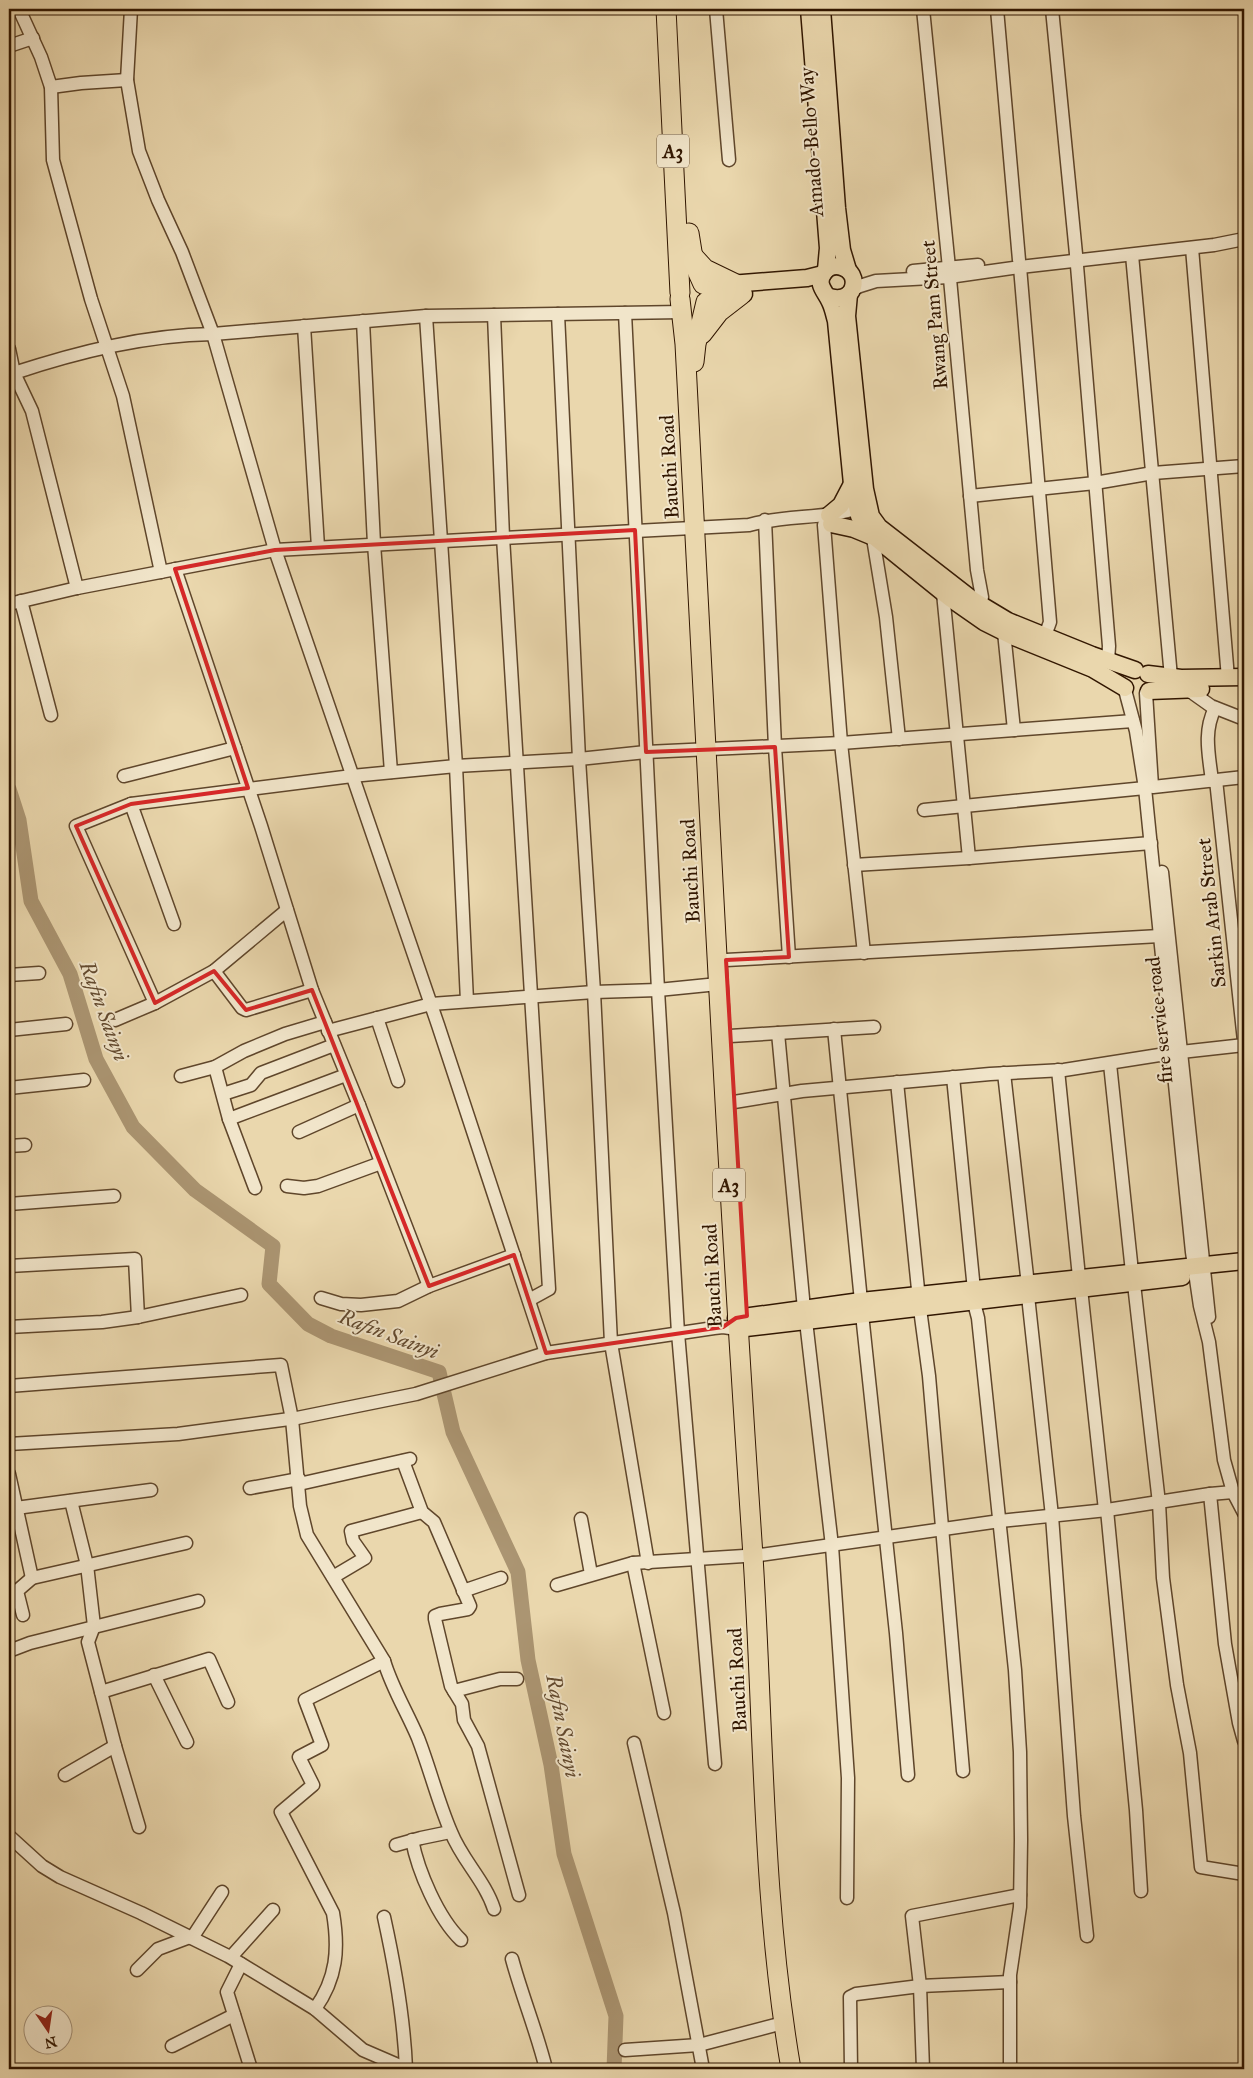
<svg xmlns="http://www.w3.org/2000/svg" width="1253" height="2078" viewBox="0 0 1253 2078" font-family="'IM FELL Great Primer',serif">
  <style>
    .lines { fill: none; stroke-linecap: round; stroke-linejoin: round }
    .river { stroke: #ab9572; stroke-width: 15 }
    .minor-casing { stroke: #5f462b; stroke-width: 15 }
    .major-casing { stroke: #311600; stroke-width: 19 }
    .highway-casing { stroke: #311600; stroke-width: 21 }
    .minor { stroke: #f1e5ca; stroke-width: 12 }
    .major { stroke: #ead7ad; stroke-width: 16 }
    .highway { stroke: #ead7ad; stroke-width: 19 }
    .marked { fill: none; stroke: #d62828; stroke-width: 4; stroke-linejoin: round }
    .labels { text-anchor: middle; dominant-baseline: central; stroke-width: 4; stroke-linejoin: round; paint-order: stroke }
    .shield { fill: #f1e5ca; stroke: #6b543d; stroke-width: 1 }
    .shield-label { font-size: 19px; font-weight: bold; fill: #311600 }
    .street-label { font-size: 20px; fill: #311600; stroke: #f1e5ca }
    .water-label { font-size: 21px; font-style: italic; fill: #62492e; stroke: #f1e5ca }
  </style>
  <rect width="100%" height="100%" fill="#ead7ad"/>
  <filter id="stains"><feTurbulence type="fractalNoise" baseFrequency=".004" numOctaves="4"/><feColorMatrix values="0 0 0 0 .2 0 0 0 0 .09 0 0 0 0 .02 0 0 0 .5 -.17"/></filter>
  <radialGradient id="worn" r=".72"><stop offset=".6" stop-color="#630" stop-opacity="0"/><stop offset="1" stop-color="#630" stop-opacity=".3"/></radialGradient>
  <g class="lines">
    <!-- river -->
    <path class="river" d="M9,789L19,820L31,901L70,974L96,1059L133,1127L195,1190L273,1246L269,1284L308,1324L331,1336L439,1372L453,1432L518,1572L528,1660L551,1765L564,1854L616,2016L614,2069"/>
    <!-- minor casing -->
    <g class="minor-casing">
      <g id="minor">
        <path d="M19,9L41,57L51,87L53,160L91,299L123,396L161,572"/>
        <path d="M131,9L127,80L139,151L158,200L182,252L213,334L275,550L438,1025L546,1353"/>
        <path d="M716,9L729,160"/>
        <path d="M923,9L949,268L977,570L982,597L977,610"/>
        <path d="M997,9L1019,260"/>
        <path d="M1052,9L1076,254L1109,646L1108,661"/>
        <path d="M9,46L33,38"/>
        <path d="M51,87L81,83L127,80"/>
        <path d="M1192,248L1228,678"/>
        <path d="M1132,255L1171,677"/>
        <path d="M1020,267L1050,622L1042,644"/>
        <path d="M913,271L978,265"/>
        <path d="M852,290L860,286L876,281L949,277L1020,267L1214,245L1244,239"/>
        <path d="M625,313L658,990L678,1333L715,1764"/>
        <path d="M558,314L579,759L594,992L611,1343L648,1563"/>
        <path d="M494,315L503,537L549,1289L529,1300"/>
        <path d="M426,316L456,766L467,1001"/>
        <path d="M363,321L374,544L391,772"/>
        <path d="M304,326L318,547"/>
        <path d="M9,349L14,373L32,411L77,588"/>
        <path d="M14,373C78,352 145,335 213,334L426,316L682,312"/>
        <path d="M970,496L1095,483L1153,473L1244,466"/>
        <path d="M765,520L775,747L789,957"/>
        <path d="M824,525L841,743L864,953"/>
        <path d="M878,533L873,538L886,617L899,739"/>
        <path d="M175,569L261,826L312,990L359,1105L429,1286"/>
        <path d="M943,593L969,858"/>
        <path d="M21,601L51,715"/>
        <path d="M9,604L77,588L275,550L749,525C787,514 828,520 865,506"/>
        <path d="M1004,632L1014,730"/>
        <path d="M1187,689L1211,706L1244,719"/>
        <path d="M1125,690L1136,731L1145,788L1192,1252L1200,1306L1209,1342L1224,1460L1233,1492L1244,1513"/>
        <path d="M1146,693L1152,786"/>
        <path d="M124,776L235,748"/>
        <path d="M1216,780L1244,1041"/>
        <path d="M1212,781C1209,755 1203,732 1215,708"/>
        <path d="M1153,787L1244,777"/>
        <path d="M131,804L174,924"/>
        <path d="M924,810L1145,788"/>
        <path d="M854,865L969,858L1151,843"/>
        <path d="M1162,872L1209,1317"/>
        <path d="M726,960L1160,936"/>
        <path d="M214,971L242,1008L246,1010L312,990"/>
        <path d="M9,975L39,973"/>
        <path d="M155,1003L76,826L131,804L352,776L456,766L579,759L646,752L841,743L1133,721"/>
        <path d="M377,1018L398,1081"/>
        <path d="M115,1020L155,1003L214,971L287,910"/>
        <path d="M834,1029L861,1301"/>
        <path d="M9,1030L66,1024"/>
        <path d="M328,1031L431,1004L594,992L658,990L718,984"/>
        <path d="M778,1033L804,1309"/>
        <path d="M730,1036L874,1027"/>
        <path d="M1110,1064L1132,1272"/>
        <path d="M215,1067L229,1119L255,1188"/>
        <path d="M1058,1070L1079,1277"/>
        <path d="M1004,1073L1028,1285"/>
        <path d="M181,1076L215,1067L244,1051L285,1034L325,1022"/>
        <path d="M953,1077L974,1290"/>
        <path d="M897,1082L920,1309L929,1376L963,1771"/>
        <path d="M9,1088L84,1080"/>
        <path d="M223,1094L251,1085L261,1073L334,1045"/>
        <path d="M734,1102L802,1091L990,1074L1064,1070L1172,1053L1244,1045"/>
        <path d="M229,1119L346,1075"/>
        <path d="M299,1132L359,1105"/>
        <path d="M9,1146L25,1145"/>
        <path d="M287,1186L304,1188L318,1186L381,1163"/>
        <path d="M9,1204L114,1196"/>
        <path d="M9,1266L135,1259L138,1317"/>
        <path d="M1134,1284L1159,1503L1163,1578L1177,1685L1190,1753L1201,1867L1244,1874"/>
        <path d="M1081,1289L1105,1510"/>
        <path d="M1028,1296L1052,1516L1074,1816L1087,1936"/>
        <path d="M321,1298L341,1304L361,1305L398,1301L429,1286L514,1255"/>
        <path d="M974,1303L978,1318L1015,1670L1020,1752L1021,1840L1020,1907L1010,1975V2069"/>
        <path d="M862,1314L896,1633L908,1775"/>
        <path d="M806,1321L832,1546L848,1778L847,1898"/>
        <path d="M9,1327L102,1322L138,1317L241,1295"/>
        <path d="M9,1386L281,1365L292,1419L300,1506L307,1535L384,1661C392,1688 407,1712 418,1738C430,1769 438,1802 451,1832C462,1860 485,1881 494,1909"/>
        <path d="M9,1444L178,1434L297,1418L416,1394L546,1353L714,1328L723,1327L737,1329"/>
        <path d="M403,1461L422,1512L434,1522L470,1606L468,1609L440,1614L435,1616V1619L451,1686L462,1704L464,1720L478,1746L519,1895"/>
        <path d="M9,1474L32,1578L186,1543"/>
        <path d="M299,1484L410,1459"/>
        <path d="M250,1488L299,1479"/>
        <path d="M1210,1494L1225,1644L1239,1723L1244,1741"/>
        <path d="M71,1501L87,1565L94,1626L88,1642L115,1746L139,1827"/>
        <path d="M16,1508L151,1490"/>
        <path d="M1107,1510L1136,1810L1141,1891"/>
        <path d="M581,1519L591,1574"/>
        <path d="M633,1563L664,1713"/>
        <path d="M333,1577L365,1558L353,1541L351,1531L422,1512"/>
        <path d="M557,1585L633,1563L760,1555L1000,1521L1107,1510L1210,1494L1233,1492"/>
        <path d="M463,1591L501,1578"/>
        <path d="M23,1615L17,1591L32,1578"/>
        <path d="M9,1651L30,1643L198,1601"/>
        <path d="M154,1675L187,1742"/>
        <path d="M454,1691L500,1679H517"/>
        <path d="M101,1692L209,1659L228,1702"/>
        <path d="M634,1743L674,1913L703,2069"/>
        <path d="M65,1775L115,1746"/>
        <path d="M9,1836L42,1866L60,1877L141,1913L228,1956L315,2009L363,2050L407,2069"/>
        <path d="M412,1840C418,1871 438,1918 461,1940"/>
        <path d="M396,1845L421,1838L450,1832"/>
        <path d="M384,1917C395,1967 404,2017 406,2069"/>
        <path d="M192,1938L222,1892"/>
        <path d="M231,1957L273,1910"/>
        <path d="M512,1959C522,1996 537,2032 546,2069"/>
        <path d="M241,1964L227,1992L251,2069"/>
        <path d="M137,1970L158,1949L190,1937"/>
        <path d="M315,2009C337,1978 339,1949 333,1913L281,1812L313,1785L299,1757L322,1745L305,1700L384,1661"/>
        <path d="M172,2046L234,2015"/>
        <path d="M625,2050L699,2045L783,2023"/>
        <path d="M851,2069L850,1997L856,1994L920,1986L1010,1982"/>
        <path d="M923,2069L920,1986L912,1916L1020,1895"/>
      </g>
    </g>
    <!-- major casing -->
    <g class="major-casing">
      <g id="major">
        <path d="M809,9L828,248L826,270"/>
        <path d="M822,9L837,208L842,250L848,270"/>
        <path d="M705,286L807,278L823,274"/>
        <path d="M849,294L847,316L865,489L871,516L879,527L973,600L1008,621L1092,655L1135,670"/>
        <path d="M827,296C837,300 850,299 853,287C858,269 833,258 823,274C816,285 826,292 830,302C833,308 834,314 836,321L852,484L859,516L867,531L951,599L984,622L1014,637L1093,669L1125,688"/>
        <path d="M707,300L744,294"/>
        <path d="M829,515L841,505L852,484"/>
        <path d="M831,524L854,529L871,536"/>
        <path d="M1148,674L1181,678L1244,677"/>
        <path d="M1149,691L1201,689"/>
        <path d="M736,1318L861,1301L1244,1261"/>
        <path d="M737,1329L1182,1277"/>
      </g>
    </g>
    <!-- highway casing -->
    <g class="highway-casing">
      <g id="highway">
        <path d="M666,9L680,293"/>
        <path d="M689,233L694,264L703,284"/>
        <path d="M694,257L705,269L736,284"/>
        <path d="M680,299L685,344C706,743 725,1142 752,1541C764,1717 761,1895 791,2069"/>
        <path d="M702,334L719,312L741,295"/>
        <path d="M694,362L696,344L706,302"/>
      </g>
    </g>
    <!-- minor -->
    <use href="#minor" class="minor"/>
    <!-- major -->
    <use href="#major" class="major"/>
    <!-- highway -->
    <use href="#highway" class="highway"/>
  </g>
  <!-- marked area -->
  <path class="marked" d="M635,530L646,752L775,747L789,957L726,960L747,1316L736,1318L723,1327L546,1353L514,1255L429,1286L312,990L246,1010L214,971L155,1003L76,826L131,804L248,788L175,569L275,550Z"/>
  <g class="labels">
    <!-- shield labels -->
    <g class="shield">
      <rect x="657" y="134.5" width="32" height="33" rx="4"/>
      <rect x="713" y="1168.5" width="32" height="33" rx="4"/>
    </g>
    <g class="shield-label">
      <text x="673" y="151">A3</text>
      <text x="729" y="1185">A3</text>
    </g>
    <!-- street labels -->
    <g class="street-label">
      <text transform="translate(811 142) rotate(-94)">Amado-Bello Way</text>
      <text transform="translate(934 315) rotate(-95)">Rwang Pam Street</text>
      <text transform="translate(669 467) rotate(-93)">Bauchi Road</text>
      <text transform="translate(690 871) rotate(-93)">Bauchi Road</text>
      <text transform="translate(1211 913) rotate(-96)">Sarkin Arab Street</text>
      <text transform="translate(1159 1020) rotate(-96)">fire service road</text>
      <text transform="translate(712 1276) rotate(-93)">Bauchi Road</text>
      <text transform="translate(737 1680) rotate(-93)">Bauchi Road</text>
    </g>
    <!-- water labels -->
    <g class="water-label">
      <text transform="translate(104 1011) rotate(70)">Rafin Sainyi</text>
      <text transform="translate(389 1334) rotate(21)">Rafin Sainyi</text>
      <text transform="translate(563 1726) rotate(79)">Rafin Sainyi</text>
    </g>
  </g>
  <!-- margin -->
  <rect width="1253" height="2078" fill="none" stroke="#ead7ad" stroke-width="30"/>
  <rect x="10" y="10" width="1233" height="2058" fill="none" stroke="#311600" stroke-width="2.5"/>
  <rect x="15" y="15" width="1223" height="2048" fill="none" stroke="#311600"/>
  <!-- north arrow -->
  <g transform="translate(48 2030) rotate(167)"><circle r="24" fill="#f1e5ca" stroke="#a49279"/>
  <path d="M0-4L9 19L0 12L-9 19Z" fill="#8f2418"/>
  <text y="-8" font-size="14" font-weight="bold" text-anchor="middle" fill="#311600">N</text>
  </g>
  <rect width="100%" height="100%" filter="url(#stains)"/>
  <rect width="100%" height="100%" fill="url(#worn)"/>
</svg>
